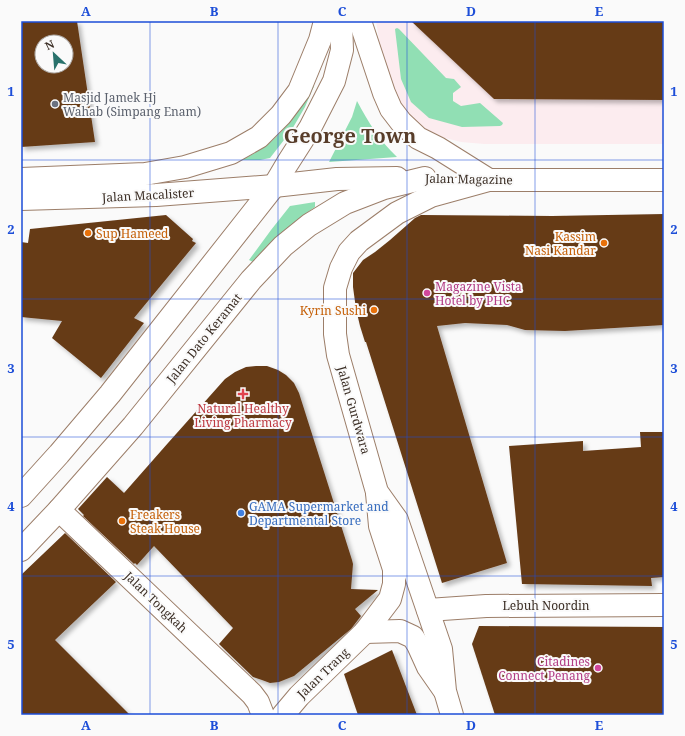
<svg xmlns="http://www.w3.org/2000/svg" width="685" height="736" viewBox="0 0 685 736" font-family="'Noto Serif',serif">
  <style>
    .commercial { fill: #fcecef }
    .green { fill: #91dfb4 }
    .building { fill: #663b19; fill-rule: evenodd; filter: url(#shadow) }
    .lines { fill: none; stroke-linecap: round; stroke-linejoin: round }
    .street-casing { stroke: #9c7e69; stroke-width: 24 }
    .secondary-casing { stroke: #9c7e69; stroke-width: 24 }
    .primary-casing { stroke: #9c7e69; stroke-width: 24 }
    .street { stroke: #fff; stroke-width: 22 }
    .secondary { stroke: #fff; stroke-width: 22 }
    .primary { stroke: #fff; stroke-width: 22 }
    .grid { fill: none; stroke: #1d4ed8; stroke-width: 1; stroke-opacity: 0.55 }
    .worship-dot { fill: #6b7280; stroke: #fafafa; stroke-width: 1.5 }
    .food-dot { fill: #e8710a; stroke: #fafafa; stroke-width: 1.5 }
    .hotel-dot { fill: #d1479c; stroke: #fafafa; stroke-width: 1.5 }
    .health-dot { fill: #e0444e; stroke: #fafafa; stroke-width: 1.5 }
    .shop-dot { fill: #3f7fe0; stroke: #fafafa; stroke-width: 1.5 }
    .labels { text-anchor: middle; dominant-baseline: central; stroke-width: 4; stroke-linejoin: round; paint-order: stroke }
    .worship-label { font-size: 12px; fill: #5b616d; stroke: #fafafa; text-anchor: start }
    .street-label { font-size: 12px; fill: #3c2f26; stroke: #fafafa }
    .food-label { font-size: 12px; fill: #c56008; stroke: #fafafa; text-anchor: start }
    .hotel-label { font-size: 12px; fill: #b23c85; stroke: #fafafa; text-anchor: start }
    .health-label { font-size: 12px; fill: #be3a42; stroke: #fafafa }
    .shop-label { font-size: 12px; fill: #366cbe; stroke: #fafafa; text-anchor: start }
    .town-label { font-size: 20px; font-weight: bold; fill: #583d2a; stroke: #fafafa }
    .neatline { fill: none; stroke: #1d4ed8; stroke-width: 1.5 }
    .grid-label { font-size: 13px; text-anchor: middle; font-weight: bold; fill: #1d4ed8 }
  </style>
  <defs>
    <filter id="shadow"><feDropShadow dx="3.5" dy="3.5" stdDeviation="2" flood-color="#0004"/></filter>
  </defs>
  <rect width="100%" height="100%" fill="#fafafa"/>
  <!-- commercial -->
  <path class="commercial" d="M376,21H664V144H484L461,142L433,135L404,114L383,66Z"/>
  <!-- green -->
  <g class="green">
    <path d="M397,28L399,29L446,78L454,79L461,87L453,93V101L461,106L480,103L503,123L502,125L500,126L462,127L429,118L411,102L401,79L395,29Z"/>
    <path d="M312,85L314,87L313,88L305,107L291,131L270,158L260,160H242C249,156 257,152 264,147C286,132 299,107 312,85Z"/>
    <path d="M357,101C368,122 380,141 397,157L329,162L352,117Z"/>
    <path d="M315,202V207C292,222 273,243 253,262L249,260L271,230L290,206Z"/>
  </g>
  <!-- building -->
  <g class="building">
    <path d="M21,21H77L95,142L21,147ZM42,42H66V66H42Z"/>
    <path d="M411,21H664V100L494,99Z"/>
    <path d="M664,214V325L565,331L525,330L507,325L465,323L437,326L507,563L442,583L366,342H365L360,326L356,309L353,287V273L363,260L375,252L390,240L415,218L421,215L552,216Z"/>
    <path d="M166,215L193,239L192,241L196,243L134,318L144,323L101,378L52,338L62,321L21,317V242L28,243L30,229Z"/>
    <path d="M256,366H267L278,370L286,375L294,383L299,393L352,560L353,564L351,589L378,590L355,609L361,616L351,629L294,676L279,682L270,683L262,680L253,677L219,644L233,628L154,546L137,565L135,563L134,564L83,516L84,515L78,509L107,477L124,493L168,443L225,379L235,372L246,367Z"/>
    <path d="M640,432H664V577L651,578L652,586L522,584L509,446L583,441V451L641,447Z"/>
    <path d="M65,533L116,582L55,640L130,715H21V575Z"/>
    <path d="M479,626L664,627V715H495L472,644Z"/>
    <path d="M392,650L417,715H358L344,674Z"/>
  </g>
  <g class="lines">
    <!-- street casing -->
    <g class="street-casing">
      <g id="street">
        <path d="M59,510L252,694L258,702L263,715"/>
        <path d="M428,610L486,606L664,605"/>
        <path d="M283,715L299,696L365,632"/>
      </g>
    </g>
    <!-- secondary casing -->
    <g class="secondary-casing">
      <g id="secondary">
        <path d="M21,179L145,174L185,167L231,153L259,137L281,115L299,91L320,40L325,21"/>
        <path d="M21,199L156,195L274,186"/>
      </g>
    </g>
    <!-- primary casing -->
    <g class="primary-casing">
      <g id="primary">
        <path d="M360,21L384,93L391,109L401,122L418,138L438,148L489,180"/>
        <path d="M475,180H664"/>
        <path d="M274,186L337,179L397,178"/>
        <path d="M21,496L59,454L110,394L274,186L287,164L310,128L334,81L342,50L341,21"/>
        <path d="M21,550L59,510L133,426L251,280L283,246L309,225L345,203L384,188L425,178"/>
        <path d="M365,632L390,599L394,584V569L380,526L377,493"/>
        <path d="M365,632L400,631L413,637L418,645L428,667L444,690"/>
        <path d="M452,715L445,691L441,649L397,520L377,492L338,355L335,334V288L341,268L349,252L359,241L397,213L431,196L489,180"/>
      </g>
    </g>
    <!-- street -->
    <use href="#street" class="street"/>
    <!-- secondary -->
    <use href="#secondary" class="secondary"/>
    <!-- primary -->
    <use href="#primary" class="primary"/>
  </g>
  <!-- grid -->
  <path class="grid" d="M150,21V715M278,21V715M407,21V715M535,21V715M21,160H664M21,299H664M21,437H664M21,576H664"/>
  <!-- markers -->
  <circle class="worship-dot" cx="55" cy="104" r="4"/>
  <g class="food-dot">
    <circle cx="88" cy="233" r="4"/>
    <circle cx="604" cy="243" r="4"/>
    <circle cx="374" cy="310" r="4"/>
    <circle cx="122" cy="521" r="4"/>
  </g>
  <g class="hotel-dot">
    <circle cx="427" cy="293" r="4"/>
    <circle cx="598" cy="668" r="4"/>
  </g>
  <path class="health-dot" d="M241 388h4v4h4v4h-4v4h-4v-4h-4v-4h4z"/>
  <circle class="shop-dot" cx="241" cy="513" r="4"/>
  <g class="labels">
    <!-- worship labels -->
    <g class="worship-label">
      <text x="63" y="97">Masjid Jamek Hj<tspan x="63" dy="14">Wahab (Simpang Enam)</tspan></text>
    </g>
    <!-- street labels -->
    <g class="street-label">
      <text transform="translate(469 179) rotate(1)">Jalan Magazine</text>
      <text transform="translate(148 195) rotate(-3)">Jalan Macalister</text>
      <text transform="translate(204 338) rotate(-51)">Jalan Dato Keramat</text>
      <text transform="translate(354 410) rotate(74)">Jalan Gurdwara</text>
      <text transform="translate(156 602) rotate(44)">Jalan Tongkah</text>
      <text x="546" y="605">Lebuh Noordin</text>
      <text transform="translate(323 673) rotate(-44)">Jalan Trang</text>
    </g>
    <!-- food labels -->
    <g class="food-label">
      <text x="96" y="233">Sup Hameed</text>
      <text x="596" y="236" text-anchor="end">Kassim<tspan x="596" dy="14">Nasi Kandar</tspan></text>
      <text x="366" y="310" text-anchor="end">Kyrin Sushi</text>
      <text x="130" y="514">Freakers<tspan x="130" dy="14">Steak House</tspan></text>
    </g>
    <!-- hotel labels -->
    <g class="hotel-label">
      <text x="435" y="286">Magazine Vista<tspan x="435" dy="14">Hotel by PHC</tspan></text>
      <text x="590" y="661" text-anchor="end">Citadines<tspan x="590" dy="14">Connect Penang</tspan></text>
    </g>
    <!-- health labels -->
    <g class="health-label">
      <text x="243" y="408">Natural Healthy<tspan x="243" dy="14">Living Pharmacy</tspan></text>
    </g>
    <!-- shop labels -->
    <g class="shop-label">
      <text x="249" y="506">GAMA Supermarket and<tspan x="249" dy="14">Departmental Store</tspan></text>
    </g>
    <!-- town labels -->
    <g class="town-label">
      <text x="350" y="135">George Town</text>
    </g>
  </g>
  <!-- border -->
  <rect width="685" height="736" fill="none" stroke="#fafafa" stroke-width="44"/>
  <!-- north arrow -->
  <g transform="translate(54 54) rotate(334)"><circle r="19" fill="#fafafa" stroke="#aea9a5"/>
  <path d="M0-3L7 15L0 10L-7 15Z" fill="#29726c"/>
  <text y="-6" font-size="11" font-weight="bold" text-anchor="middle" fill="#3c2f26">N</text>
  </g>
  <rect x="22" y="22" width="641" height="692" class="neatline"/>
  <g class="grid-label">
    <text x="86" y="16">A</text>
    <text x="214" y="16">B</text>
    <text x="342" y="16">C</text>
    <text x="471" y="16">D</text>
    <text x="599" y="16">E</text>
    <text x="11" y="96">1</text>
    <text x="674" y="96">1</text>
    <text x="11" y="234">2</text>
    <text x="674" y="234">2</text>
    <text x="11" y="373">3</text>
    <text x="674" y="373">3</text>
    <text x="11" y="511">4</text>
    <text x="674" y="511">4</text>
    <text x="11" y="649">5</text>
    <text x="674" y="649">5</text>
    <text x="86" y="730">A</text>
    <text x="214" y="730">B</text>
    <text x="342" y="730">C</text>
    <text x="471" y="730">D</text>
    <text x="599" y="730">E</text>
  </g>
</svg>
